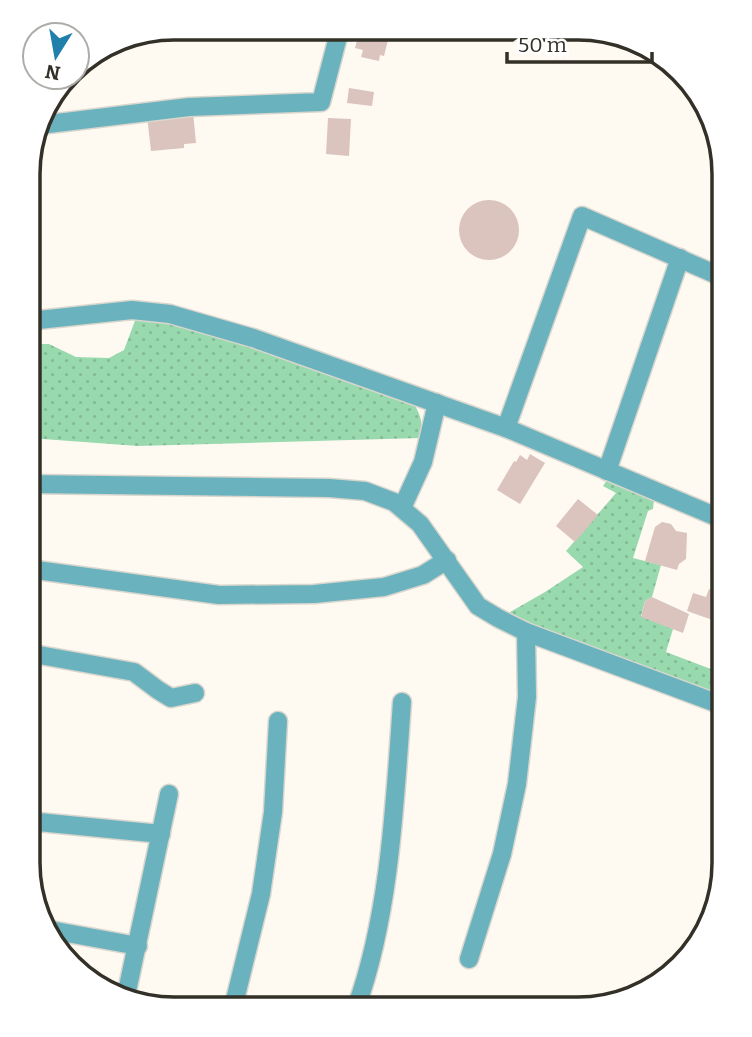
<svg xmlns="http://www.w3.org/2000/svg" width="752" height="1037" viewBox="0 0 752 1037" font-family="Bitter,serif">
  <style>
    .grass { fill: url(#grass-dots) }
    .building { fill: #dbc3be }
    .lines { fill: none; stroke-linecap: round; stroke-linejoin: round }
    .street-casing { stroke: #d9d6ce; stroke-width: 21 }
    .street { stroke: #6ab3be; stroke-width: 18 }
    .rim { fill: none; stroke: #333028; stroke-width: 3.5 }
  </style>
  <defs>
    <pattern id="grass-dots" width="8" height="8" patternUnits="userSpaceOnUse" patternTransform="scale(1.75)"><rect width="8" height="8" fill="#99d9ae"/><path d="M2 2h.1M6 6h.1" fill="none" stroke="#84bb96" stroke-width="1.8" stroke-linecap="round"/></pattern>
  </defs>
  <rect width="100%" height="100%" fill="#fefaf2"/>
  <!-- grass -->
  <g class="grass">
    <path d="M136,318C231,328 322,369 411,400C421,414 423,422 421,438L138,446L29,438V344H49L76,357L109,358L124,350Z"/>
    <path d="M607,480L654,499L653,509L648,511L633,558L661,565L652,597L645,601L641,616L673,629L666,652L724,674V700L505,615L545,592L583,567L566,551L616,493L603,486Z"/>
  </g>
  <!-- building -->
  <g class="building">
    <path d="M390,32L384,56L380,55L379,61L361,57L363,50L355,48L359,33Z"/>
    <path d="M349,88L374,92L372,106L347,103Z"/>
    <path d="M193,112L196,143L184,144V148L151,151L147,116Z"/>
    <path d="M328,118L351,119L349,156L326,154Z"/>
    <circle cx="489" cy="230" r="30"/>
    <path d="M530,454L545,463L520,504L497,490L514,461L516,462L520,455L527,460Z"/>
    <path d="M578,499L598,515L575,542L556,526Z"/>
    <path d="M662,522L671,524L676,531L687,533L686,559L679,564L677,570L645,561L655,527Z"/>
    <path d="M724,550V575L710,570L715,558L720,560Z"/>
    <path d="M709,589L724,595V624L687,611L693,593L706,597Z"/>
    <path d="M652,597L689,614L683,633L641,617L645,601Z"/>
  </g>
  <g class="lines">
    <!-- street casing -->
    <g class="street-casing">
      <g id="street">
        <path d="M40,125L189,107L321,102L339,33"/>
        <path d="M29,321L132,310L170,314L253,338L506,428L724,520"/>
        <path d="M506,428L582,216L724,278"/>
        <path d="M607,471L680,258"/>
        <path d="M29,484L329,488L365,491L394,502L420,524L478,606L498,618L526,632L724,706"/>
        <path d="M402,508L423,462L437,403"/>
        <path d="M29,569L219,595L314,594L384,587L423,575L447,560"/>
        <path d="M28,653L134,672L158,690L171,698L195,693"/>
        <path d="M28,821L161,834"/>
        <path d="M45,929L138,946"/>
        <path d="M469,959L502,854L517,784L527,697L526,632"/>
        <path d="M126,996L169,794"/>
        <path d="M233,1008L261,894L273,812L278,721"/>
        <path d="M356,1008C390,915 395,801 402,702"/>
      </g>
    </g>
    <!-- street -->
    <use href="#street" class="street"/>
  </g>
  <!-- crop -->
  <path d="M0 0H752V1037H0ZM174 40H578A134 134 0 0 1 712 174V863A134 134 0 0 1 578 997H174A134 134 0 0 1 40 863V174A134 134 0 0 1 174 40Z" fill="#fff" fill-rule="evenodd"/>
  <path class="rim" d="M174 40H578A134 134 0 0 1 712 174V863A134 134 0 0 1 578 997H174A134 134 0 0 1 40 863V174A134 134 0 0 1 174 40Z"/>
  <!-- north arrow -->
  <g transform="translate(56 56) rotate(191)"><circle r="33" fill="#ffffff" stroke="#adaca9" stroke-width="2"/>
  <path d="M0-5L12 26L0 18L-12 26Z" fill="#207fab"/>
  <text y="-10" font-size="19" font-weight="bold" text-anchor="middle" fill="#333028">N</text>
  </g>
  <!-- scale -->
  <path d="M507 52v10h145v-10" fill="none" stroke="#333028" stroke-width="3.5"/>
  <text x="518" y="52" font-size="21" fill="#333028" stroke="#ffffff" stroke-width="5" paint-order="stroke">50 m</text>
</svg>
